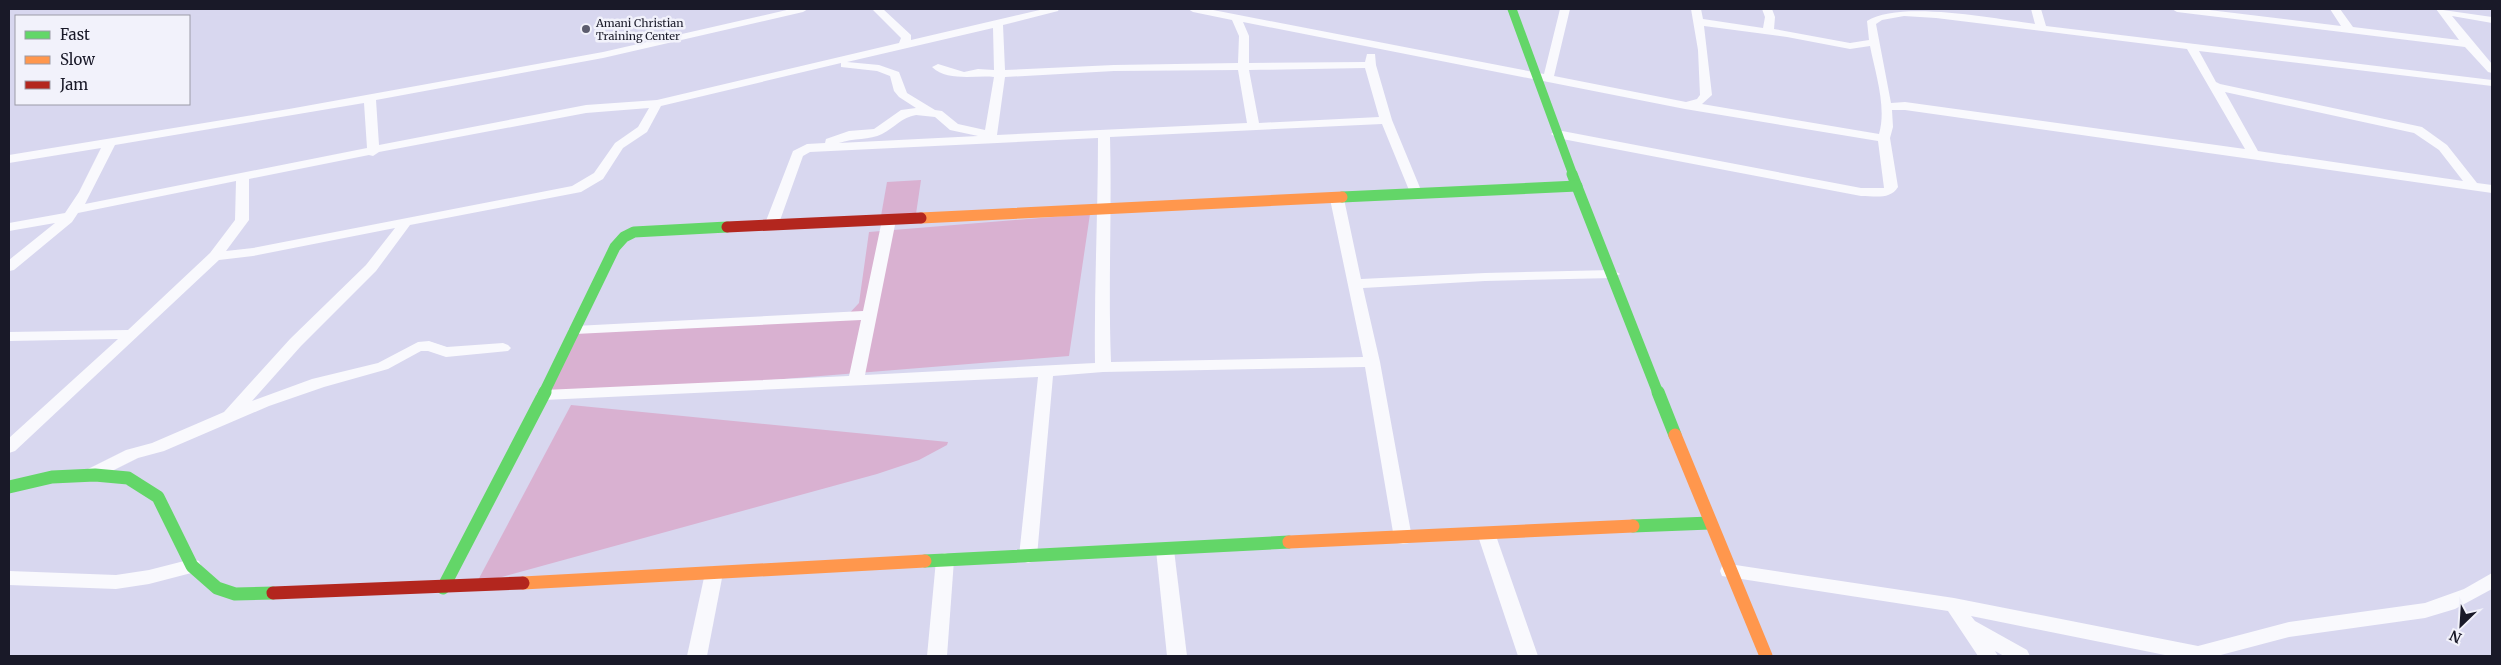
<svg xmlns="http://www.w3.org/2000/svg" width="2501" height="665" viewBox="0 0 2501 665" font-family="Merriweather,serif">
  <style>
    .green { fill: #d9b1d1 }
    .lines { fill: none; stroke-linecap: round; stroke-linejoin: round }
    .street { fill: #f9f9fd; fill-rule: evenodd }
    .fast-far2 { stroke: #63d668; stroke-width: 9 }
    .fast-far1 { stroke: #63d668; stroke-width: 11 }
    .fast { stroke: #63d668; stroke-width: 13 }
    .slow-far1 { stroke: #ff974d; stroke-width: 11 }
    .slow { stroke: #ff974d; stroke-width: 13 }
    .jam-far1 { stroke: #b3261e; stroke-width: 11 }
    .jam { stroke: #b3261e; stroke-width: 13 }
    .poi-dot { fill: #5c5c6e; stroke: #f2f2fb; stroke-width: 2 }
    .labels { text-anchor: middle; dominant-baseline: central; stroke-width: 5; stroke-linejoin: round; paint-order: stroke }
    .far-poi-label { font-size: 11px; fill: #191928; stroke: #f2f2fb; text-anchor: start }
  </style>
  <rect width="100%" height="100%" fill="#d8d7ef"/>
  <!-- green -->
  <g class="green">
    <path d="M921,180L916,214L881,216L887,182Z"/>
    <path d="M1090,214L1069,356L536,399L570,333L844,319L859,303L869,232Z"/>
    <path d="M571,405L948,442L947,445L919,460L877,474L476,584Z"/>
  </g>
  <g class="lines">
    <!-- street -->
    <g class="street">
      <path d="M791,9H808L803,12L603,58L376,100L379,145L586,105L657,100L899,43L901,38L872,9H883L911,35V40L1044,9H1059L1058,11L1003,25L1005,70L1114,65L1238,63L1239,36L1232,20L1193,12L1188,9H1208L1544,74L1560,9H1570L1554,76L1686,102L1697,99L1700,95L1698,50L1691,9H1701L1703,19L1763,28L1765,17L1762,9H1772L1775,17L1774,29L1850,43L1869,40L1867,21C1900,0 1995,19 2035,24L2031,9H2041L2046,26L2492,80V86L2199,51L2216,82L2220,84L2422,127L2447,145L2477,183L2492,185V193L1905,110H1892L1893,127L1890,138L1898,187C1890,200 1875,196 1861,196L1557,138L1551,134L1557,130L1861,188H1884L1878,141L1685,109L1243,22L1249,36V63L1365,62L1367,54H1375L1376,65L1392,120L1423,195L1417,199L1411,195L1382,124L1110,137C1112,212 1108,287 1111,362L1363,357L1330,199L1337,195L1344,199L1361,279L1485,273L1613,270L1620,274L1613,278L1485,281L1363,288L1380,362L1412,538L1409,543L1403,544L1397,543L1394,538L1365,367L1103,372L1053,376L1037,556L1034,561L1028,563L1022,561L1019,556L1038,377L544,400L538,399L536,395L538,391L544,390L849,376L861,320L575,334L568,330L575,326L863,311L882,220L889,216L896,220L865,375L1095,363C1094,288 1098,213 1098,138L810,152L803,156L778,226L776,229H766L764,226L793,151L807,144L825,143L826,139L849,131L874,129L901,110L916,108L899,97L894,91L890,76L877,71L841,67V63L661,106L647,132L623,148L603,179L581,192L410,225L376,271L301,346L252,401L312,379L378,363L418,342L429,341L447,347L503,343L508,345L511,348L508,351L446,357L428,351H421L388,369L324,387L269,406L164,451L138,458L96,479H84L81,475L84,471L126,450L152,443L224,412L290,339L366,265L395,228L253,256L219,260L15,451L9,453V438L118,339L9,341V332L128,330L210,253L235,220L236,181L78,213L72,222L14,270L9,271V260L55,223L9,231V223L65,213L79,192L101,148L9,163V155L289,109L603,52ZM1904,16L1936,18L2187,49L2245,149L1905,102L1891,103L1876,24L1882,20ZM1704,26L1787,37L1850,49L1870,46C1875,72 1887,107 1879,134L1702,104L1712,95ZM993,28L994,70L978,69L964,72L938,64L932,67C948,82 975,75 994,77L985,130L958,124L942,111L935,110L907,93L899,72L879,65L847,62ZM1365,68L1379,117L1259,123L1249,70ZM1238,70L1247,123L997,135L1005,77L1114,71ZM2225,92L2414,133L2439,150L2463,181L2258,151ZM364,103L367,148L85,204L115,145ZM649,108L638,127L615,143L594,173L572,186L253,248L226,251L249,220V179L369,155L373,156L379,152L586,113ZM916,115L935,117L950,130L978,136L839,143C853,138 870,140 882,134C894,128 902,117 916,115Z"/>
      <path d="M2172,9H2201L2341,26L2330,9H2340L2353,27L2459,40L2436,9L2492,17V23L2452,16L2492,64V73L2488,72L2465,47L2177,12Z"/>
      <path d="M1486,527L1492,528L1495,533L1538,656H1518L1477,533L1480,528Z"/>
      <path d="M1165,543L1171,545L1174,550L1187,656H1167L1156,550L1159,545Z"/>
      <path d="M945,553L951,555L954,560L947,656H927L936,560L939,555Z"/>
      <path d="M192,559L199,561L201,566L199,571L149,584L116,589L9,585V571L116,575L149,570Z"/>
      <path d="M1729,564L1954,598L2198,646L2289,622L2425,603L2464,589L2492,573V589L2455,609L2425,618L2289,637L2217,656H2170L1971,616L1975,621L2027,650L2030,656H2004L1995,651L1998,656H1978L1948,611L1722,576L1720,571L1722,566Z"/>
      <path d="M714,566L721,568L723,573L707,656H687L705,573L707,568Z"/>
    </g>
    <!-- fast-far2 -->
    <path class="fast-far2" d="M1512,9L1573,175"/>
    <!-- fast-far1 -->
    <g class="fast-far1">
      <path d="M1572,174L1658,393"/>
      <path d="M1342,197L1577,186"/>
      <path d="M544,393L615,247L624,237L634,232L727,227"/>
    </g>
    <!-- fast -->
    <g class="fast">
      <path d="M1658,392L1675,435"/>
      <path d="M9,487L52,477L95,475L128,478L158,497L192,566L217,588L235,594L273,593"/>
      <path d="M1633,526L1710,523"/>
      <path d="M925,561L1289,542"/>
      <path d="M443,588L545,392"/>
    </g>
    <!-- slow-far1 -->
    <path class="slow-far1" d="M921,218L1342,197"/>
    <!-- slow -->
    <g class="slow">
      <path d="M1675,435L1766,656"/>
      <path d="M1289,542L1633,526"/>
      <path d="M523,583L925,561"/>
    </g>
    <!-- jam-far1 -->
    <path class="jam-far1" d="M727,227L921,218"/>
    <!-- jam -->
    <path class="jam" d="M273,593L523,583"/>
  </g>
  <!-- markers -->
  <circle class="poi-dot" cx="586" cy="29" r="5"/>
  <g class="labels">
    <!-- far-poi labels -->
    <g class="far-poi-label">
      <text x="596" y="23">Amani Christian<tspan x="596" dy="13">Training Center</tspan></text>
    </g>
  </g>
  <!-- border -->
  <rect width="2501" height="665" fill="none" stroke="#191928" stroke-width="20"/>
  <!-- legend -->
  <rect x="15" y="15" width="175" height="90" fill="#f2f2fb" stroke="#9b9ba7"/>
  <rect x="25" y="31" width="25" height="8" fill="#63d668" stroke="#9b9ba7"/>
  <text x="60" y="40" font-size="15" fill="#191928">Fast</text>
  <rect x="25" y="56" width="25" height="8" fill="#ff974d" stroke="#9b9ba7"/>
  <text x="60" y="65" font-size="15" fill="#191928">Slow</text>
  <rect x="25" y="81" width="25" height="8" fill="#b3261e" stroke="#9b9ba7"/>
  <text x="60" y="90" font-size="15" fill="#191928">Jam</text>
  <!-- north arrow -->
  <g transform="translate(2461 625) rotate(205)" stroke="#f2f2fb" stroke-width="4" paint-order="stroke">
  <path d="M0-4L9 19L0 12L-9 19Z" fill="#191928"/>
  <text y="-8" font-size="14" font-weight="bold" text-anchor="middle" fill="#191928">N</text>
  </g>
</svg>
